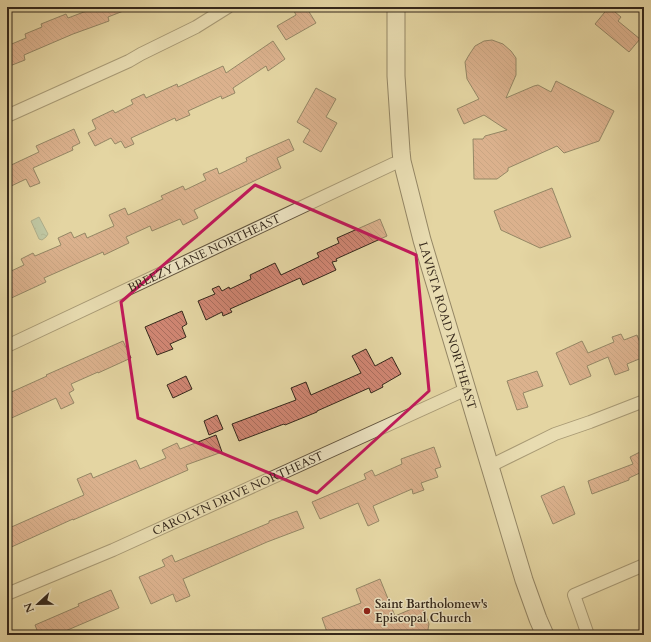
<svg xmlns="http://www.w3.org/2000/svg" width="651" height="642" viewBox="0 0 651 642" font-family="Cardo,serif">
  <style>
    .water { fill: url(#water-ripples); stroke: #6f7f6f }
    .building { fill: url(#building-back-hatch); stroke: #35281b }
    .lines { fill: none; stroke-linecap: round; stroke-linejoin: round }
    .street-casing { stroke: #61533d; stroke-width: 14 }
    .secondary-casing { stroke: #35281b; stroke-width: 19 }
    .street { stroke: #ede4c3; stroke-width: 12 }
    .secondary { stroke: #ede4c3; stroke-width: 17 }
    .marked { fill: none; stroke: #c2185b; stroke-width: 3; stroke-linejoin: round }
    .poi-dot { fill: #8f2418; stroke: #ede4c3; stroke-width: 1.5 }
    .labels { text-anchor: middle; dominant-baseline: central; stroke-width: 3; stroke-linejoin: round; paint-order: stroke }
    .street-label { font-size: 12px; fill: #35281b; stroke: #ede4c3 }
    .poi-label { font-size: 12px; font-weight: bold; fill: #35281b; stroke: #ede4c3; text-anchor: start }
  </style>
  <defs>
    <pattern id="water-ripples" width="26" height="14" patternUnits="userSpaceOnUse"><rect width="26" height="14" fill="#95b9a7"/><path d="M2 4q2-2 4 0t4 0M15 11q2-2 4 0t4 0" fill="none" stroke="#7a9687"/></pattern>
    <pattern id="building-back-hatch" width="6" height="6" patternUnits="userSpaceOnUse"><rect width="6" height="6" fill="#d08673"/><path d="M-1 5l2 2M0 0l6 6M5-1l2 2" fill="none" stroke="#aa6e5e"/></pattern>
  </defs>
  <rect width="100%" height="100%" fill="#e4d5a3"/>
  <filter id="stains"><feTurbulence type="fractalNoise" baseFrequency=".005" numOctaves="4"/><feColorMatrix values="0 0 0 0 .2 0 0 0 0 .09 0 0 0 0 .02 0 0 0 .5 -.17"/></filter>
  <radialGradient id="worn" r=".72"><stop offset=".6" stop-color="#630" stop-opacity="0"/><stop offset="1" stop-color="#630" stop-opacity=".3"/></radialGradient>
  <!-- water -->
  <path class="water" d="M39,217L48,234L46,237L42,240L39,239L31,221Z"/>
  <!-- building -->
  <g class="building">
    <path d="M97,7H130L131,8L108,17L109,21L73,34L24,55L25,60L7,67V46L26,38L25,34L42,27L41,24L66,14L68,18Z"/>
    <path d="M292,7H306L316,23L286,40L277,26L296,15Z"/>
    <path d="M609,7L621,17L618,21L640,39L629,52L595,24Z"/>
    <path d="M492,40L503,44L511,51L516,58V75L506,98L534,86L538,85L551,92L556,81L614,111L599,141L564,153L557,146L508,168V171L497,179H474L473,139H483L485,136L507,130L484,115L464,124L457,109L479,99L467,79L465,62L469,55L475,46L484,41Z"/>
    <path d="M273,41L285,59L268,71L266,66L233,88L235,93L222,99L221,96L188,111L190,115L176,121L175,118L131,138L134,144L125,148L121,141L115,144L111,138L95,146L88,133L96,129L92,120L113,110L115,113L133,104L131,100L144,94L146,98L177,84L178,87L223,66L226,73Z"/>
    <path d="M316,88L336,99L326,117L337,123L321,152L303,142L310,130L297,122Z"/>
    <path d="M74,129L80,143L72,147L73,150L33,168L40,183L30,187L26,179L7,188V167L39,152L36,146Z"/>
    <path d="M289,139L294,150L277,158L281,168L194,210L198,218L183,225L180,219L152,231L150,226L126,237L129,243L104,255L103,252L44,278L46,282L7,300V273L24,265L21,259L33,253L35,256L61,245L58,238L71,232L74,238L85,233L87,238L114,226L109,215L125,208L128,215L163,199L161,196L183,186L185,190L206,180L203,174L217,168L219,174L247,161L246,158Z"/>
    <path d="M552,188L571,237L540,248L501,230L494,211Z"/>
    <path d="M380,219L387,236L336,259L337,261L332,262L336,270L303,285L300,278L230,309L232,312L223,316L222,312L206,320L198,301L215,294L212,289L219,286L222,291L229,287L230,289L251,279L250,275L275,263L281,275L319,257L317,253L339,243L337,238Z"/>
    <path d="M182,311L187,324L182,327L186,337L170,344L173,349L157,355L145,327Z"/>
    <path d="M621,334L624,340L637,335L644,353V357L627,364L629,370L615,375L608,357L587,366L591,376L570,385L556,353L582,341L588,353L614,342L612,337Z"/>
    <path d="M123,341L131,358L98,373V372L71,384L74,390L69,393L74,403L61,409L56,398L7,420V394L47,376L46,375Z"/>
    <path d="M366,349L375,366L392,357L401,374L382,385L383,387L371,393L369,388L317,411V412L285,425L284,424L239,441L232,424L296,400L291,388L306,382L311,395L361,373L352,356Z"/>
    <path d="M537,371L543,386L523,393L528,407L517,410L507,381Z"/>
    <path d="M186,376L192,389L173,398L167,385Z"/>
    <path d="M217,415L223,429L209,435L204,421Z"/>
    <path d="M216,435L222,452L186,465L188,470L73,520V519L7,549V529L52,509L84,495L77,479L91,473L93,478L136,460L140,469L166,458L162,450L177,443L180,449Z"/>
    <path d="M434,447L441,467L435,469L438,477L421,483L424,490L413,494L412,489L373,506L379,521L368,526L358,503L320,519L312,502L366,479L364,474L372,470L375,476L402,464L401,459Z"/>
    <path d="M644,450V471L629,478V480L592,494L588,481L633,464L630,457Z"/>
    <path d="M564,486L575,514L553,524L541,496Z"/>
    <path d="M297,511L304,528L267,542L183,579L190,596L176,602L173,594L151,604L139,577L165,566L162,560L172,555L175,562L269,523V521Z"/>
    <path d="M380,579L395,616L421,605L429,624L427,635H328L322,618L361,603L356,589Z"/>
    <path d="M111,590L119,608L56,635H39L35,625L79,606L78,604Z"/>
  </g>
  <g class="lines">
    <!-- street casing -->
    <g class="street-casing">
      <g id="street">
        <path d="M7,116L129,61L141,54L196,27L228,7"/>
        <path id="s1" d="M7,346L393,164L402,161"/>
        <path d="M490,466L555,434L590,422L644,401"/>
        <path id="s2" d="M7,594L113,550L467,389"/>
        <path d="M588,635L574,595L644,565"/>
      </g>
    </g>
    <!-- secondary casing -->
    <g class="secondary-casing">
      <g id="secondary">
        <path id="s3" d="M396,7V76L401,151L402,161L422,240L524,580L538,619L545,635"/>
      </g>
    </g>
    <!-- street -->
    <use href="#street" class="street"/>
    <!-- secondary -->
    <use href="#secondary" class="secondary"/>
  </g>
  <!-- marked area -->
  <path d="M0 0H651V642H0ZM255,185L416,255L429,391L317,493L138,418L121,302Z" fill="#e4d5a3" fill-opacity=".55" fill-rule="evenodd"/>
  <path class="marked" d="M255,185L416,255L429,391L317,493L138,418L121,302Z"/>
  <!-- markers -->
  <circle class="poi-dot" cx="367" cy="611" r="4"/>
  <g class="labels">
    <!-- street labels -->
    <g class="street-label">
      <text stroke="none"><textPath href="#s1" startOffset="218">BREEZY LANE NORTHEAST</textPath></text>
      <text stroke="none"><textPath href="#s3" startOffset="325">LAVISTA ROAD NORTHEAST</textPath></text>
      <text stroke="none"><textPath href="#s2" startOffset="252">CAROLYN DRIVE NORTHEAST</textPath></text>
    </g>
    <!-- poi labels -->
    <g class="poi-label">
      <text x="375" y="604">Saint Bartholomew's<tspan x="375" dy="14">Episcopal Church</tspan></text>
    </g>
  </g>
  <!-- margin -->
  <rect width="651" height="642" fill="none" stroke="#e4d5a3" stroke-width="24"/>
  <rect x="8" y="8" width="635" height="626" fill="none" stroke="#35281b" stroke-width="2"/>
  <rect x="12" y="12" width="627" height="618" fill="none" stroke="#35281b"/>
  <!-- north arrow -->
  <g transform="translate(38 604) rotate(248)" stroke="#ede4c3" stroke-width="3" paint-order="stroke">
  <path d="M0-3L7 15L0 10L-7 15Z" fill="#35281b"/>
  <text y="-6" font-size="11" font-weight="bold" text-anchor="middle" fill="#35281b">N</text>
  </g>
  <rect width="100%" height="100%" filter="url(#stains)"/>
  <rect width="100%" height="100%" fill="url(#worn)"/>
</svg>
